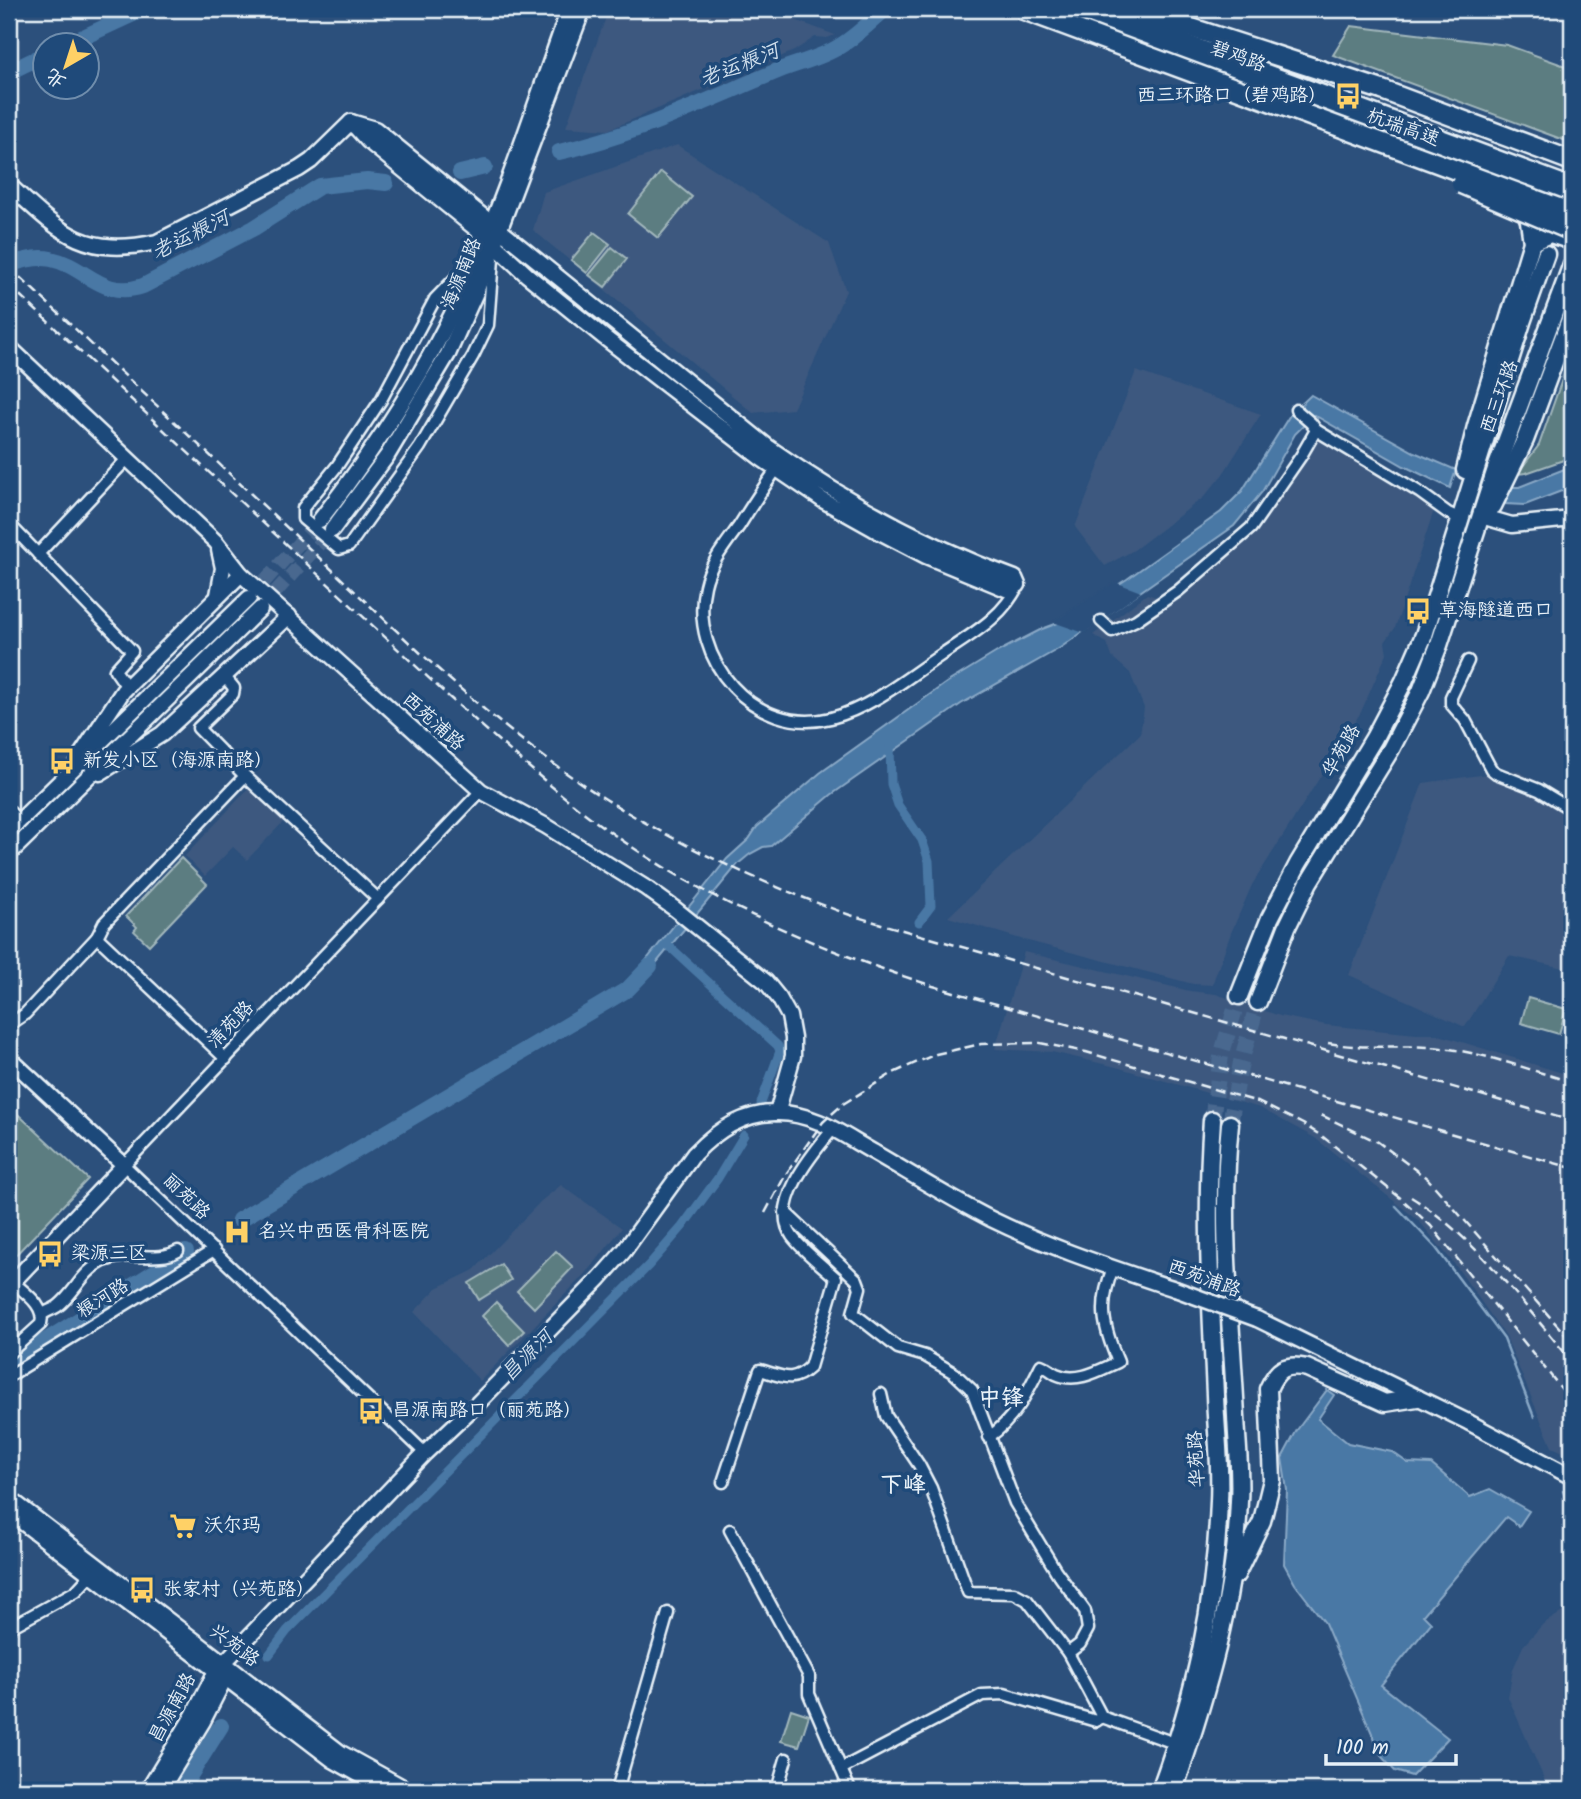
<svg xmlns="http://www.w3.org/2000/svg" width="1581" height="1799" viewBox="0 0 1581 1799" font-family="Kalam,'LXGW WenKai TC',sans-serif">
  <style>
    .built { fill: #3c587f }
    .green { fill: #5c7d81; stroke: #a2b7bc; stroke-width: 2 }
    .water { fill: #4978a5; stroke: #89a8c6; stroke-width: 2 }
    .pier { fill: #2c507c }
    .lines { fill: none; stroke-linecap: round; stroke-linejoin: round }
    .stream { stroke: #89a8c6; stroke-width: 2.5 }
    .canal { stroke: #4978a5; stroke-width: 9 }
    .river { stroke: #4978a5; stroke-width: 16 }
    .secondary-tunnel { stroke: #48688f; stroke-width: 14; stroke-dasharray: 14 7; stroke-linecap: butt }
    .primary-tunnel { stroke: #48688f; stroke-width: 16; stroke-dasharray: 16 8; stroke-linecap: butt }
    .street-casing { stroke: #e8f1f8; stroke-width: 15 }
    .secondary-casing { stroke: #e8f1f8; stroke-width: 19 }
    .primary-casing { stroke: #e8f1f8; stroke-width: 21 }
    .highway-casing { stroke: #e8f1f8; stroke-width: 23 }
    .street { stroke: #1f4a7a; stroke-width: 10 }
    .secondary { stroke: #1f4a7a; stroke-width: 14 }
    .primary { stroke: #1f4a7a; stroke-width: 16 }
    .highway { stroke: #1f4a7a; stroke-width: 18 }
    .rail { stroke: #e8f1f8; stroke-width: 2.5; stroke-dasharray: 10 5; stroke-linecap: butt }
    .secondary-bridge-casing { stroke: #e8f1f8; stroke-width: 19; stroke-linecap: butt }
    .highway-bridge-casing { stroke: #e8f1f8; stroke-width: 23; stroke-linecap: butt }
    .secondary-bridge { stroke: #1f4a7a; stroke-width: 14 }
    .highway-bridge { stroke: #1f4a7a; stroke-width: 18 }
    .labels { text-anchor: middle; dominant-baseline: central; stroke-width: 7; stroke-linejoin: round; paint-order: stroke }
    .street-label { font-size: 19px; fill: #e8f1f8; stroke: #1f4a7a }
    .poi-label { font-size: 19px; fill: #e8f1f8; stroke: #1f4a7a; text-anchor: start }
    .water-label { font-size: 21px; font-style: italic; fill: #d0dfec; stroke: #1f4a7a }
    .quarter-label { font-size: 23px; font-weight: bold; fill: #e8f1f8; stroke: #1f4a7a }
  </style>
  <rect width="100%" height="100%" fill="#2c507c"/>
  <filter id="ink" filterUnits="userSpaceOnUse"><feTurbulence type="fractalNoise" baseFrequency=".0143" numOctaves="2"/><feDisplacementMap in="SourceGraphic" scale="14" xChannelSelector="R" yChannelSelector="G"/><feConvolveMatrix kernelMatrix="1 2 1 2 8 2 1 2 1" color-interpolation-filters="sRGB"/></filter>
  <g filter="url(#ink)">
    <!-- built -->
    <g class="built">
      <path d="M609,9H766L835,35L827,38L815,37L794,51L608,130L566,127Z"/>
      <path d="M677,145L829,243L846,291L793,409L753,413L533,230L544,192Z"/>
      <path d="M1136,371L1261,414L1223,474L1204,497L1134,550L1105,566L1075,527Z"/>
      <path d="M1313,437L1327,440L1435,507L1395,628L1385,642L1387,653L1361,712L1252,885L1231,933L1212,985L1193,984L1024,940L948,917L1140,734L1144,708L1130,673L1112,657L1107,643L1093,635L1147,594L1166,600L1249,530Z"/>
      <path d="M1516,770L1572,801V970L1509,956L1465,1027L1349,975L1423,783Z"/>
      <path d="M250,787L285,820L247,860L233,847L205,876L185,856Z"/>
      <path d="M1024,952L1190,991L1216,994L1280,1016L1326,1025L1417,1034H1436L1572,1076V1456L1552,1447L1506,1337L1456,1266L1419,1221L1315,1138L1260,1108L1116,1067L1052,1052L995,1049Z"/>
      <path d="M561,1185L622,1228L590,1269L480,1381L414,1312L437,1288L474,1270L541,1201Z"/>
      <path d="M1572,1606V1790H1549L1508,1697L1513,1669L1523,1646L1543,1624Z"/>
    </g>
    <!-- green -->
    <g class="green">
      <path d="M1351,26L1507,45L1568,67L1572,63V143L1333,55Z"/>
      <path d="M661,172L692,197L658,238L628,214Z"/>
      <path d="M594,232L610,244L587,273L571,260Z"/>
      <path d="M612,247L627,259L605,287L589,275Z"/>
      <path d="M1572,351V457L1526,473L1517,474L1539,445Z"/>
      <path d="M181,858L207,884L149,945L134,931L137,927L126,916Z"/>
      <path d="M1528,998L1566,1009L1559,1034L1521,1023Z"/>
      <path d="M9,1106L88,1179L9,1262Z"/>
      <path d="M556,1251L573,1267L534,1308L517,1291Z"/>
      <path d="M501,1264L511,1280L479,1300L469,1283Z"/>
      <path d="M496,1302L524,1331L509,1345L482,1316Z"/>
      <path d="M791,1709L809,1715L799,1746L781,1741Z"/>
    </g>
    <!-- water -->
    <g class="water">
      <path d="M1311,395L1414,452L1456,470L1450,488L1404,466L1314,415L1295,434L1262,492L1234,526L1060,648L961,704L831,795L771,846L763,847L750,854L738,864L639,984L632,978L727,859L749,839L757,827L820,773L946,683L997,652L1042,629L1058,623L1127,579L1221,512L1242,491L1290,415Z"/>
      <path d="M1572,466V487L1525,505L1505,504L1511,487H1519Z"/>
      <path d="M1327,1390L1334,1395L1318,1419L1348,1443L1392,1452L1408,1463L1431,1464L1470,1497L1490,1489L1529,1511L1519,1526L1506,1517L1423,1615L1431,1623L1381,1685L1448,1738L1412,1776L1395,1771L1382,1757L1325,1623L1295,1584L1284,1564L1287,1490L1282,1458L1297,1430Z"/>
    </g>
    <!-- pier -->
    <path class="pier" d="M1115,582L1141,592L1084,633L1053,622Z"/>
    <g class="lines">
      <!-- stream -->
      <g class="stream">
        <path d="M1396,1206L1436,1248L1504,1339L1534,1417"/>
        <path d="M1563,1491L1572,1514"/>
      </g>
      <!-- canal -->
      <g class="canal">
        <path d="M890,745L891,784L898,805L922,840L929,861L931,906L919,922"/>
        <path d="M668,945L778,1046L780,1051L761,1103"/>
        <path d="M269,1655L287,1631L649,1265L682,1227L718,1178L744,1135"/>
      </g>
      <!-- river -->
      <g class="river">
        <path d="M64,46L144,9"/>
        <path d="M9,72L46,54"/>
        <path d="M559,152C635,135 703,102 775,72C796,63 820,59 840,46C856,36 871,22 885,9"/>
        <path d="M460,173L485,167"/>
        <path d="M13,263C26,260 38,256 51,259C86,266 101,300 143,286L254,228L320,186L367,181L386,183"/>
        <path d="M239,1220L628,989L650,966"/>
        <path d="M9,1364L186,1252"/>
        <path d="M181,1790L221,1726"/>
      </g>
      <!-- secondary-tunnel -->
      <g class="secondary-tunnel">
        <path d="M250,597L320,520"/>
        <path d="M261,608L332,530"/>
      </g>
      <!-- primary-tunnel -->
      <g class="primary-tunnel">
        <path d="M1212,1120L1221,1056L1239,996"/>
        <path d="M1230,1124L1241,1062L1258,1002"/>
      </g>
      <!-- street casing -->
      <g class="street-casing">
        <g id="street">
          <path d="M476,257L435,299L381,400L337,466L303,508V519L339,549L349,546L420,447L473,356L488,325L493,259"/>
          <path d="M1296,410L1311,423L1316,430"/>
          <path d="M780,464C766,484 752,505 739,526C726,544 710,563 705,586C688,659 754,737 831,718C871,708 907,678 941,655C970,635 1003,618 1018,585"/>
          <path d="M9,524L132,651L115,670L127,687"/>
          <path d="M38,554L127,459"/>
          <path d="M1101,621L1112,631L1136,620L1178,591L1251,528L1301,456L1316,430L1419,492L1448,513L1459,518"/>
          <path d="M1468,661L1451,697V704L1465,720L1491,769L1496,773L1539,790L1572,810"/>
          <path d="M225,677L234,688L233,694L198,728L245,776L378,899"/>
          <path d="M9,811L19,821"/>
          <path d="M97,937L226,1059"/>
          <path d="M9,1025L25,1014L97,937L104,923L245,776"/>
          <path d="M785,1212L857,1280L860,1288L853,1313L898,1348L925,1356L954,1373L972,1390L1015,1503L1056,1571L1085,1611L1088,1629L1080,1644L1068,1653L1102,1717L1177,1744"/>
          <path d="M43,1314C47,1311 54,1309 58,1306C75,1293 82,1271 104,1261C130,1250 156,1263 178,1251"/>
          <path d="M9,1353L41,1324C46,1306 25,1293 13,1282"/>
          <path d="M9,1376L214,1250"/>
          <path d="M881,1394L886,1416L919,1465L931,1488L968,1592L1014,1593L1027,1600L1068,1653"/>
          <path d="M989,1437C1015,1419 1027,1393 1041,1365C1047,1367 1050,1371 1056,1374C1077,1384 1100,1370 1118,1362C1103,1326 1098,1305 1113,1268"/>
          <path d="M425,1453L124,1165L481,791"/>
          <path d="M723,1482L760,1370C782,1376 792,1384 810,1367L836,1278C822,1265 803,1251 792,1236C769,1204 813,1153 833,1129"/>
          <path d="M730,1530L809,1676V1694L850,1790"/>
          <path d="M9,1628L76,1591L91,1575"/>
          <path d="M841,1769L982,1695L1004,1694L1096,1721L1102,1717"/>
          <path d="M617,1790L668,1613"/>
          <path d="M777,1790L786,1759"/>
        </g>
      </g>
      <!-- secondary casing -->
      <g class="secondary-casing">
        <g id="secondary">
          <path d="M351,122L375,129L768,447C845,501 926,546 1015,578L1018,585L1006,589L926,556L874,529L824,501L762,459L605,338L527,275L486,237L368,141Z"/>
          <path d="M9,185C60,232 83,258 157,242L299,169L311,161L351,122"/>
          <path d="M9,347L216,542L241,574L481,791L546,826L646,888L675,909L766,982L779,998L789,1016L793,1038V1056L777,1113"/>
          <path d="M1481,516L1512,525L1572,519"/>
          <path d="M320,520C377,447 426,371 465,287C506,197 536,101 569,9"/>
          <path d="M332,530L387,456L448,354L476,292L583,9"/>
          <path d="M218,595L223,568L219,550"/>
          <path d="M82,753L123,691L241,574"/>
          <path d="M100,773L162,734L289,616"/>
          <path d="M9,831L249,598"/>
          <path d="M9,854L260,609"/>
          <path d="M9,1058L124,1165L9,1286"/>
          <path d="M1257,1319L1468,1422L1572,1477"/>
          <path d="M9,1498L341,1753L408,1790"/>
          <path d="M9,1512L333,1760L387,1790"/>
          <path d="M148,1790L193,1716L216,1671L425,1453L477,1404L600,1278L624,1251L694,1154C716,1131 745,1112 778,1113C815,1113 844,1136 875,1153C913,1175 951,1199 991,1219C1050,1248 1113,1268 1175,1289"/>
          <path d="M161,1790L203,1721L225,1678V1671"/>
        </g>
      </g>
      <!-- primary casing -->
      <g class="primary-casing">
        <g id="primary">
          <path d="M1532,242L1550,234L1572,241"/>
          <path d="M1465,470L1476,426L1532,242L1529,221L1523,202"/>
          <path d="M1493,506L1525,440L1572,314"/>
          <path d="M1239,996L1270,918L1298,864L1374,738L1404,681L1424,635L1522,322L1546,254"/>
          <path d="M1258,1002L1287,927L1309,882L1391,749L1421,691L1439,645L1497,466L1572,264"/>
          <path d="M1236,1575L1262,1521L1272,1480L1268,1389C1277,1369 1285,1363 1307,1368L1385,1403L1417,1398"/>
          <path d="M1160,1790C1196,1692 1215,1605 1219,1501C1221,1466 1216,1430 1215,1395C1211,1303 1205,1212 1212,1120"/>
          <path d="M1174,1790C1206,1696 1235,1601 1239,1501C1241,1473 1237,1444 1236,1416C1231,1318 1220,1221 1230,1124"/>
        </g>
      </g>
      <!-- highway casing -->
      <g class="highway-casing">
        <g id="highway">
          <path d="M1047,9L1572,203"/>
          <path d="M1091,9L1572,188"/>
          <path d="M1133,9L1382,90L1572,161"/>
        </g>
      </g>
      <!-- street -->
      <use href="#street" class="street"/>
      <!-- secondary -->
      <use href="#secondary" class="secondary"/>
      <!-- primary -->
      <use href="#primary" class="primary"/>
      <!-- highway -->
      <use href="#highway" class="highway"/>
      <!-- rail -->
      <g class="rail">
        <path d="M9,267C115,366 221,466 327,565C415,648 504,736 607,800C686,849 763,884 850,915L1572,1121"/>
        <path d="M9,285L449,697C498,740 547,785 599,824C702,899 812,947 933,986L1572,1168"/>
        <path d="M1328,1043C1366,1050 1403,1044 1441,1048C1486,1053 1529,1070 1572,1082"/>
        <path d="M1321,1115L1378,1142L1428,1179L1572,1342"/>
        <path d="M1411,1197C1476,1237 1523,1305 1572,1361"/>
        <path d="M765,1213L786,1174L823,1122L843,1104L893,1073L936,1054L981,1044L1040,1043L1086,1052L1258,1102L1303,1124L1323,1137L1403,1200L1431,1226L1572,1402"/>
      </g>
      <!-- secondary-bridge casing -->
      <g class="secondary-bridge-casing">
        <path id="secondary-bridge" d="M1175,1289L1257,1319"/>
      </g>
      <!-- highway-bridge casing -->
      <g class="highway-bridge-casing">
        <g id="highway-bridge">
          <path d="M1021,9L1572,213"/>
          <path d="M1461,184L1572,231"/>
        </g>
      </g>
      <!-- secondary-bridge -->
      <use href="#secondary-bridge" class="secondary-bridge"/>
      <!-- highway-bridge -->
      <use href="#highway-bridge" class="highway-bridge"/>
    </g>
  </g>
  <!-- icons -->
  <defs>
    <g id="bus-bare" transform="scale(2.1)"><path d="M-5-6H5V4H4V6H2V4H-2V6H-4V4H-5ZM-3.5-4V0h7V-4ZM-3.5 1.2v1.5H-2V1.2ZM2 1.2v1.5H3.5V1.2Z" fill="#ffd166" stroke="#1f4a7a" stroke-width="2.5" paint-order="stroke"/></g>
    <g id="hospital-bare" transform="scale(2.1)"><path d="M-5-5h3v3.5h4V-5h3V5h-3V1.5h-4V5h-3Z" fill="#ffd166" stroke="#1f4a7a" stroke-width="2.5" paint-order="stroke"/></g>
    <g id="supermarket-bare" transform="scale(2.1)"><path d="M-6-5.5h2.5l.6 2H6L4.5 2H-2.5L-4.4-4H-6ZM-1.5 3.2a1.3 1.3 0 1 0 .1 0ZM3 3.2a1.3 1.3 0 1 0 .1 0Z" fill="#ffd166" stroke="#1f4a7a" stroke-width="2.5" paint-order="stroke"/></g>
  </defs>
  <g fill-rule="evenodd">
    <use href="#bus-bare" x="1348" y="96"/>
    <use href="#bus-bare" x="1418" y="611"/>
    <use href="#bus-bare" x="62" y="761"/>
    <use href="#hospital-bare" x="237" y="1232"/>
    <use href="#bus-bare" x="50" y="1254"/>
    <use href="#bus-bare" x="371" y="1411"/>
    <use href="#supermarket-bare" x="183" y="1526"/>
    <use href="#bus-bare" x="142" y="1590"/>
  </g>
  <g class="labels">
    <!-- street labels -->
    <g class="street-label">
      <text transform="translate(1238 57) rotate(20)">碧鸡路</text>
      <text transform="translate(1403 128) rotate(20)">杭瑞高速</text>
      <text transform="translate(462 274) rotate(-68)">海源南路</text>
      <text transform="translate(1500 397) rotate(-70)">西三环路</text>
      <text transform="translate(433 722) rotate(42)">西苑浦路</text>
      <text transform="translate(1342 751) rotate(-60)">华苑路</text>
      <text transform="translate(231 1025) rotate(-46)">清苑路</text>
      <text transform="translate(186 1197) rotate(44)">丽苑路</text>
      <text transform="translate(1204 1279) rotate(20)">西苑浦路</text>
      <text transform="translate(103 1299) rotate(-32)">粮河路</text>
      <text transform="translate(1197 1459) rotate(-93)">华苑路</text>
      <text transform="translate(234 1646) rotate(37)">兴苑路</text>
      <text transform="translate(173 1708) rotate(-61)">昌源南路</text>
    </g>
    <!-- poi labels -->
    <g class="poi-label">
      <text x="1327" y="96" text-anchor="end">西三环路口（碧鸡路）</text>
      <text x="1439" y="611">草海隧道西口</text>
      <text x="83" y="761">新发小区（海源南路）</text>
      <text x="258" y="1232">名兴中西医骨科医院</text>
      <text x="71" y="1254">梁源三区</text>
      <text x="392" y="1411">昌源南路口（丽苑路）</text>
      <text x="204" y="1526">沃尔玛</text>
      <text x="163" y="1590">张家村（兴苑路）</text>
    </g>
    <!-- water labels -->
    <g class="water-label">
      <text transform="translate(740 66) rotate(-22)">老运粮河</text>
      <text transform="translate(191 236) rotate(-27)">老运粮河</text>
      <text transform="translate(528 1356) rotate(-45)">昌源河</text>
    </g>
    <!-- quarter labels -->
    <g class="quarter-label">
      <text x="1001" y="1399">中锋</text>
      <text x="903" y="1486">下峰</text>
    </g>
  </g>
  <!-- margin -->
  <rect width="1581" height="1799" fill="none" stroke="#1f4a7a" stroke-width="35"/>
  <rect x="18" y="18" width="1546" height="1764" fill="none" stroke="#e8f1f8" stroke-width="2.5" filter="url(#ink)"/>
  <!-- north arrow -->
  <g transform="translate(66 66) rotate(219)"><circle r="33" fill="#1f4a7a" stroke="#6f8dac" stroke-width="2"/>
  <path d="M0-5L12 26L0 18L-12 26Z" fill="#ffd166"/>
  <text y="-10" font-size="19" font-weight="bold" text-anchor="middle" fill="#e8f1f8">北</text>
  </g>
  <!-- scale -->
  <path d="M1326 1754v10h130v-10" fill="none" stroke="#e8f1f8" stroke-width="3.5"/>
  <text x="1336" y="1754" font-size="21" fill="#e8f1f8" stroke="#1f4a7a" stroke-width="5" paint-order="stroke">100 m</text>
</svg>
